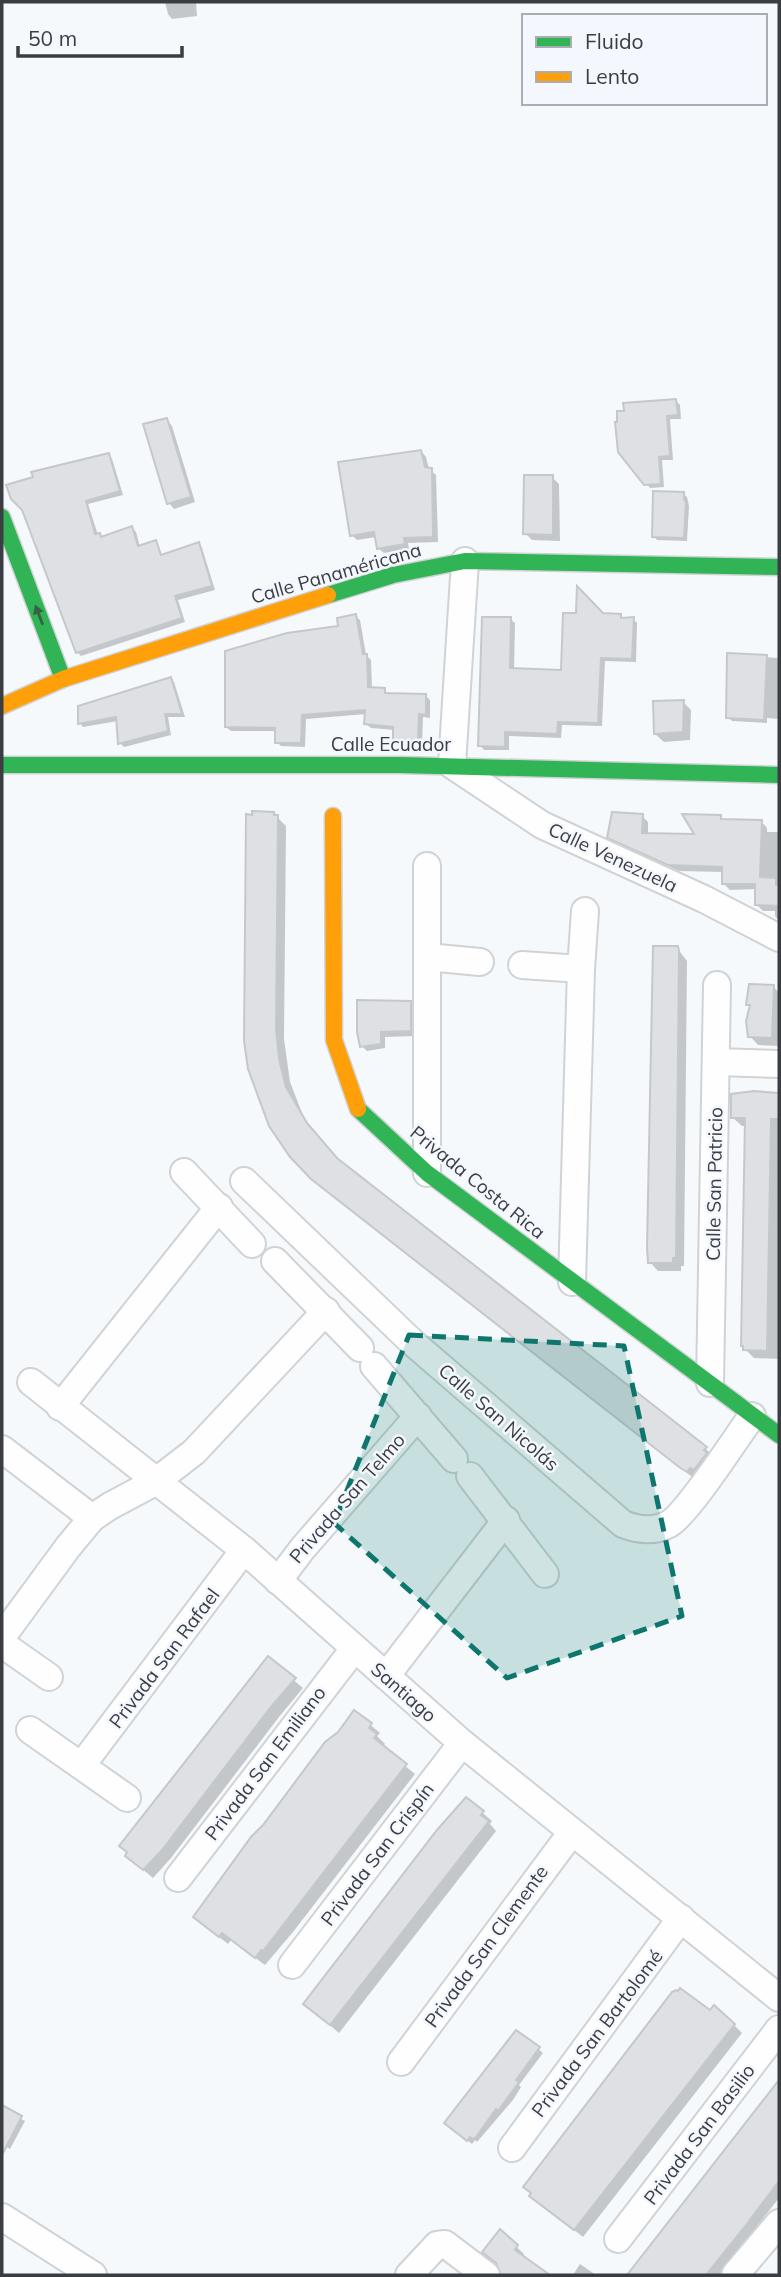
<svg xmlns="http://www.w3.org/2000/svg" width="781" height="2277" viewBox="0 0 781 2277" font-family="Mulish,sans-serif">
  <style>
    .shadow { fill: #0003 }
    .building { fill: #dee0e3; stroke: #c5c8cb; stroke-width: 2 }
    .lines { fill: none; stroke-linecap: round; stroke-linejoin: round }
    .street-casing { stroke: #d0d3d6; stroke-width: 30 }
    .fast-casing { stroke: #d0d3d6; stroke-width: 19 }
    .slow-casing { stroke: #d0d3d6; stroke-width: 19 }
    .street { stroke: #fefeff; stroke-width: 26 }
    .fast { stroke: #30b455; stroke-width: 16 }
    .slow { stroke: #ff9f0a; stroke-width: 16 }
    .oneway { fill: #376147 }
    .marked { fill: #0f766e; fill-opacity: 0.2; stroke: #0f766e; stroke-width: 5; stroke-dasharray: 14 9; stroke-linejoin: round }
    .labels { text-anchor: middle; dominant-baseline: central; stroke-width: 5; stroke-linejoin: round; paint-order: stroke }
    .street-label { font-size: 19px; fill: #3a3d41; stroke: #f4f8fe }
  </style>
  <rect width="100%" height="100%" fill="#f6f9fc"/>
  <!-- shadow -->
  <g class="shadow">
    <path d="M165,2H196L197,16L172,19L168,14Z"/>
    <path d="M676,401L680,405L681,419H670L673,460H662L664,487L650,488L646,483L625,413Z"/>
    <path d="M167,420L172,426L195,502L174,509L169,503Z"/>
    <path d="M421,451L426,457L429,469L436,475L438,542L408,543L409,549L384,553L378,548L376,537L357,540L352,535Z"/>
    <path d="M108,455L112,459L123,495L88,504L98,535L103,538L132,528L136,532L140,547L155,542L163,557L198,544L202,548L215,590L178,600L185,622L81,656L77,652L23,509Z"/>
    <path d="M552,477L559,484L560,541L532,540L525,533Z"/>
    <path d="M683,494L687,497L689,506L687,541L657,540L654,536Z"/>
    <path d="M355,616L360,620L366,655L371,660L372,689H384L389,695H425L430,700V718L423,717L422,744H399L395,739V730L371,728L366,724V714L306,719L305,747L281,746L277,742V731H231L226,727Z"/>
    <path d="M620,616L624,620L633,619L637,623L636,662L605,661L602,726L562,725L561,738L509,736V750H484L480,745L510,619L515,623L514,670L563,672Z"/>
    <path d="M729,655L779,658V719L767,718V723L732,721L728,717Z"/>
    <path d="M170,679L174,682L185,717H168L171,735L124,747L120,743L118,721L83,727L80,723Z"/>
    <path d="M683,702L691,710L690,740L664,742L655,734Z"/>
    <path d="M273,813L286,826L284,1039L290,1082L304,1118L325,1148L337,1161L706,1449L714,1457L696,1480L322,1187L270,1125Z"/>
    <path d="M642,816L648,822V835L697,836L720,816L724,821H761L767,828V832H779V921L775,916V911H763L756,904L757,889L730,890L723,883L724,872L679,871L616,843L609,837Z"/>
    <path d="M677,948L687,961L684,1266H681V1271H658L650,1262Z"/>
    <path d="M773,986L779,993V1046L758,1045L750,1036L751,1008L748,1004Z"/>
    <path d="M411,1003L416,1008V1036L385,1037V1048L367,1051L362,1046Z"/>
    <path d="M754,1093L779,1094V1359L754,1358L745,1349L746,1126H742L733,1118Z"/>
    <path d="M268,1659L303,1688L279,1717L171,1858L153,1878L127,1856Z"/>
    <path d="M355,1712L380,1733L377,1736L385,1744L382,1747L415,1774L293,1932L265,1965L231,1940L228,1944L204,1925L265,1826Z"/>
    <path d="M466,1799L492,1821L490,1824L496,1831L339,2033L305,2004Z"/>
    <path d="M710,2013L734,2025L742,2033L583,2237L540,2203Z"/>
    <path d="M517,2032L543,2053L519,2085L521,2087L513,2100L477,2142L475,2140L472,2144L450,2127Z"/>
    <path d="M779,2082V2198L719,2275H639L633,2270Z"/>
    <path d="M2,2109L25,2121L10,2149L2,2144Z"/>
    <path d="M501,2232L524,2254L522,2257L547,2275H511L491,2259Z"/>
    <path d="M580,2264L596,2275H573Z"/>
  </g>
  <!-- building -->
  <g class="building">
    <path d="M676,399L678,415L667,416L670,456L659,457L661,484L644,485L618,452L615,422H617V411H624L623,403Z"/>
    <path d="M167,418L191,497L167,504L143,424Z"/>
    <path d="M421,450L425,467L432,468L433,537L404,538L405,544L377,549L374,532L350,536L338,462Z"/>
    <path d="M109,453L120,491L86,501L95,534L100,533L101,537L132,526L138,546L156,540L161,555L199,542L212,586L175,596L182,618L76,653L22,510L11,499L6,485L33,477L31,472Z"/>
    <path d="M524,475H553V535L523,534Z"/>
    <path d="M653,491L684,492V500L686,501L684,538L652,537Z"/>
    <path d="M577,586L603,613L621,614V618L634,617L632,659L601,658L598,723L558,722L557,734L505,732V747L478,746L482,617H511L510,668L561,670L563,613H576Z"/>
    <path d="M356,614L363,654H367L368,687L385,688V693L426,694V715L419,714L418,740H393V727L364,724L365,710L302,715L301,743H275V728L225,727V651L287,633L338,626L337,618Z"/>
    <path d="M727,653L767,655L764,720L726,718Z"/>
    <path d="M171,677L182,714H165L168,731L118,744L116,717L78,724V706Z"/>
    <path d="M684,700L683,732L654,734L653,701Z"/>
    <path d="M252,811L274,812V815H278L276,1029L279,1059L286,1087L307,1123L337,1158L707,1447L704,1450L707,1453L694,1470L690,1468L687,1472L679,1467L311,1179L290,1157L269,1126L248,1069L244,1041L246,814L252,815Z"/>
    <path d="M612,812L643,814L642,833L694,834L682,814L721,815V819L762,820L760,877L776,878V885H779V906L755,905V884H722V867L668,865L607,838Z"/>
    <path d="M653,946H678L679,951L676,1258H673V1263H648L647,1248Z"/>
    <path d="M749,984L774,985L772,1038L748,1037L746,1021L750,1005H746Z"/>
    <path d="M357,1000L411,1001V1031L381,1032V1044L360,1047L357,1032Z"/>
    <path d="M754,1091L779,1093V1119H771L767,1351L743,1350V1346H741L745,1118H731V1094Z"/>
    <path d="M268,1656L296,1678L270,1708L162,1850L143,1870L125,1856L127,1852L119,1846Z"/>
    <path d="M354,1710L372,1723L369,1728L377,1734L374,1738L407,1764L263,1951L261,1950L255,1958L222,1933L219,1937L193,1917L251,1837L263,1825L325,1742L338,1732Z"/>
    <path d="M466,1797L484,1811L481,1815L489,1821L330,2025L303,2004L437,1830Z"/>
    <path d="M680,1988L710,2010L714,2005L735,2024L574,2230L529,2196L531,2193L523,2187L672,1992L676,1990L678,1991Z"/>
    <path d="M516,2030L540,2047L516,2080L519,2082L498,2111L496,2109L476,2137L473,2139L470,2137L467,2141L444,2123Z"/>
    <path d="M779,2080V2181L743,2229L706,2275H627Z"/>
    <path d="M2,2105L22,2116L2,2155Z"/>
    <path d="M500,2229L518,2245L515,2250L550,2275H501L496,2263L482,2252Z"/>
  </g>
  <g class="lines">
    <!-- street casing -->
    <g class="street-casing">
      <g id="street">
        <path d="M465,561L452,765L542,825L704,899L779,938"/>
        <path d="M427,957L480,962"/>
        <path d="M522,965L581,969L585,911"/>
        <path d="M716,1062L779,1064"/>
        <path d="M184,1172L252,1244"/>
        <path d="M427,1173V866"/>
        <path d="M244,1181L412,1342L623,1524C638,1530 654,1532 669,1524C688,1513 736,1438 752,1416"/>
        <path d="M275,1261L360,1348"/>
        <path d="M572,1282L581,969"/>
        <path d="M374,1366L454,1459"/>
        <path d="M31,1382L244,1550L462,1743L779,1998"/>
        <path d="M710,1383L717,985"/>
        <path d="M60,1407L219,1207"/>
        <path d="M2,1449L92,1518"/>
        <path d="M470,1476L545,1574"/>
        <path d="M278,1581L303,1548L418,1416"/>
        <path d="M2,1637L68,1547L92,1518L110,1506L155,1482L194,1452L326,1311"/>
        <path d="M2,1644L49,1677"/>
        <path d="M386,1676L506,1520"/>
        <path d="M30,1730L127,1798"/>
        <path d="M82,1765L244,1550"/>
        <path d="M178,1878L354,1649"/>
        <path d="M292,1965L462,1743"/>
        <path d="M401,2062L572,1832"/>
        <path d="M512,2148L681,1918"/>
        <path d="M2,2217L93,2275"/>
        <path d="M618,2239L779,2029"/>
        <path d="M409,2275L437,2245L445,2244L486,2275"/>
        <path d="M735,2275L779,2223"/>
      </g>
    </g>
    <!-- fast casing -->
    <g class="fast-casing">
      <g id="fast">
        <path d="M2,517L63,679"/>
        <path d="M328,595L393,575L465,561L779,567"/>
        <path d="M2,765H400L779,775"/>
        <path d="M358,1109L427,1173L779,1435"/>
      </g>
    </g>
    <!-- slow casing -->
    <g class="slow-casing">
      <g id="slow">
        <path d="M2,706L63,679L328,595"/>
        <path d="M333,816L334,1040L358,1109"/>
      </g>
    </g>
    <!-- street -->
    <use href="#street" class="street"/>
    <!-- fast -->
    <use href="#fast" class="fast"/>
    <!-- slow -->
    <use href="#slow" class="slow"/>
  </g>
  <!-- one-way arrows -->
  <defs><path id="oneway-solid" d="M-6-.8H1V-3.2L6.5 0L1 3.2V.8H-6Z" transform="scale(1.75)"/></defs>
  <use class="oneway" href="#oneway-solid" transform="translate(39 615) rotate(-111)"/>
  <!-- marked area -->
  <path class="marked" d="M409,1335L624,1346L682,1616L507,1678L334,1523Z"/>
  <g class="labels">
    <!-- street labels -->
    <g class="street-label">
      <text transform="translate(336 573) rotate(-16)">Calle Panaméricana</text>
      <text x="391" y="744">Calle Ecuador</text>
      <text transform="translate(613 857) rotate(25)">Calle Venezuela</text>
      <text transform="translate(478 1182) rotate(39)">Privada Costa Rica</text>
      <text transform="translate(714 1184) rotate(-89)">Calle San Patricio</text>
      <text transform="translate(499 1417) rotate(41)">Calle San Nicolás</text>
      <text transform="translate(347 1498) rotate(-49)">Privada San Telmo</text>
      <text transform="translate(164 1658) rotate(-53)">Privada San Rafael</text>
      <text transform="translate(404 1692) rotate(41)">Santiago</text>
      <text transform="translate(265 1763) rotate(-53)">Privada San Emiliano</text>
      <text transform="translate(377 1854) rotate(-53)">Privada San Crispín</text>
      <text transform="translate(486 1946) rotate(-54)">Privada San Clemente</text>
      <text transform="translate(597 2033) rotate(-53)">Privada San Bartolomé</text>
      <text transform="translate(699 2134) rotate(-53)">Privada San Basilio</text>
    </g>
  </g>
  <!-- border -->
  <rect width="781" height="2277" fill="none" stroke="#3a3d41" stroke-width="7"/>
  <!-- legend -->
  <rect x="522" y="14" width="245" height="91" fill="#f4f8fe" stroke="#aaadb2" stroke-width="2"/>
  <rect x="536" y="37" width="35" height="10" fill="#30b455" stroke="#aaadb2" stroke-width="2"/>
  <text x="585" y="49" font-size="21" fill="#3a3d41">Fluido</text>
  <rect x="536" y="72" width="35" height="10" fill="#ff9f0a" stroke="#aaadb2" stroke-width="2"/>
  <text x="585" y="84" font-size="21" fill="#3a3d41">Lento</text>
  <!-- scale -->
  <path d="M18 46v10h164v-10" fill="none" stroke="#3a3d41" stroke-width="3.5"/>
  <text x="28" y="46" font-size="21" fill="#3a3d41" stroke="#f4f8fe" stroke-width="5" paint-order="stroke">50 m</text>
</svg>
